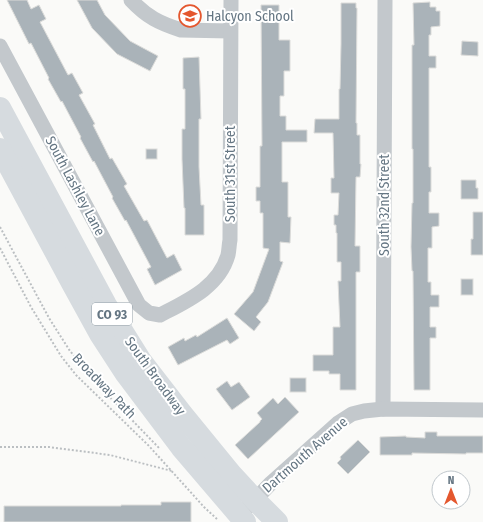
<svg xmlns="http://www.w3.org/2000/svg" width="483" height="522" viewBox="0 0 483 522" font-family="'Fira Sans Condensed',sans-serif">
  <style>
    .building { fill: #aab3b9; stroke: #dcdcda }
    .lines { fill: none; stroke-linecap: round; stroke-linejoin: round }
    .path { stroke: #bbbfc2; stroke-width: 2; stroke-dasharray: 2 2; stroke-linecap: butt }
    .street { stroke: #c3c8cc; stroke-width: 15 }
    .primary { stroke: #d6dbdf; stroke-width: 22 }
    .labels { text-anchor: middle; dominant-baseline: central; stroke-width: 4; stroke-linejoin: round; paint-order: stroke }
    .shield { fill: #fff; stroke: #939fa8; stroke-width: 1 }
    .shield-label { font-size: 13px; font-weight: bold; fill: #657683 }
    .poi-label { font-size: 14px; fill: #657683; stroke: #fff; text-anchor: start }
    .street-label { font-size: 14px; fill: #657683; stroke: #fff }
  </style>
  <rect width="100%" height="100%" fill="#fafaf8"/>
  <!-- building -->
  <g class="building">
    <path d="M7,0H27L31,9L39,5L46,19L40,22L68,75L72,73L83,93L79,95L95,124L93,125L110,159L112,158L127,184L124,186L144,221L147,220L167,258L174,254L182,270L155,285L147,269L151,267L126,220L125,221L112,198L113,197L94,161L93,162L80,138L81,137L62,101L61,102L48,79L49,78L31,43L29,44Z"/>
    <path d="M77,0H97L105,15L130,41L158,56L150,71L117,54L92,28Z"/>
    <path d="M430,2V7H436V11H440V26L431,27V35H429V56H436V68H429V167H431V192H429V213H439V226L432,227V248H428V282H431V295H439V307H430V327H436V338H430V390H414L413,271H412L411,247L412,203H413V149H412V45H414L413,3Z"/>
    <path d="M341,3H356V8H357L356,123H357V135H360V164H361L360,177H356L355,246H360V272H356V390H340V374H329V371H313V355H333V327H340L338,281H341V262H337V233H336V225H334V215H338L339,193H331V178H334L333,133H314L315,119H339V89H340L341,44Z"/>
    <path d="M261,5H279V40H290V71H284V96H280V116H286V130H307V142H282V182H288V217H291L290,243L280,242V261L283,262L268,302L256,317L261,322L254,331L234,314L253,292L269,249L263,248V213H260V201H256V187H260V146H262Z"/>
    <path d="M462,41L478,42V56L461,55Z"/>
    <path d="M199,57L201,119H199V167L201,205H204V235H185V208H184L182,159V129H185V89H183V58Z"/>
    <rect x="146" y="149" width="11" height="10"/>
    <path d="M461,180H476V188H478V199H461Z"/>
    <path d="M473,212H483V255H471V239H473Z"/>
    <rect x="461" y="279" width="12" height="16"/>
    <path d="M227,318L239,338L230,344L227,340L178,365L168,347L184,338L185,341L196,335L197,337Z"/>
    <rect x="290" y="378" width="16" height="14"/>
    <path d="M227,381L231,387L239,382L250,397L232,410L216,389Z"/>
    <path d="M285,397L299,412L248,459L235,445L260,422V421L262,419L257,413L273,398L278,404Z"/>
    <path d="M425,432H437V436H483V453H466V454L412,453V455H380V437L406,436V437L425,438Z"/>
    <path d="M358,440L370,452L348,474L337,463L341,459L340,457Z"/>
    <path d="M161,502H191V522H4V506H121V505H161Z"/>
  </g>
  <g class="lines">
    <!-- path -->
    <g class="path">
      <path d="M0,227L49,318L70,351L101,388L160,449"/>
      <path d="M0,248L31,307L61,356L76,375L149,446L204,507L218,520"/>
      <path d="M0,447H49L110,455L172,471"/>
    </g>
    <!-- street -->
    <g class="street">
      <path d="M131,0C147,17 159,23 181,30L230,31"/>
      <path d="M0,46L139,305L149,313L160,315C187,301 219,287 228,255C229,251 229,245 230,240L231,0"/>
      <path d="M383,409L385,0"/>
      <path d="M248,507L271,483L338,423L352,414L364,411L383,409L483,410"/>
    </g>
    <!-- primary -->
    <g class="primary">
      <path d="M0,108L106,305L141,361L182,414L231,474L255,500L277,522"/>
      <path d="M0,149L72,283L100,334L126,374L181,447L245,522"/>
    </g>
  </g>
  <!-- icons -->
  <defs>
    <g id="school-ring" transform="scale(1.15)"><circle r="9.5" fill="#fff" stroke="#e4572e" stroke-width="1.5"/><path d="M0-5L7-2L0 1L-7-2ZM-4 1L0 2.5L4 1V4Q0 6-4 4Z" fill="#e4572e"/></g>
  </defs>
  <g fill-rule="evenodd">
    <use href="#school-ring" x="190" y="16"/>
  </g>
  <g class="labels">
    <!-- shield labels -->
    <rect class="shield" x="92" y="303" width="40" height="22" rx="3"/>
    <g class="shield-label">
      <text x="112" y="314">CO 93</text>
    </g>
    <!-- poi labels -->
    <g class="poi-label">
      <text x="206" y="16">Halcyon School</text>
    </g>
    <!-- street labels -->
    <g class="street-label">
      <text transform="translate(230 174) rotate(-90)">South 31st Street</text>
      <text transform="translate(75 186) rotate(62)">South Lashley Lane</text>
      <text transform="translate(384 205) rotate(-90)">South 32nd Street</text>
      <text transform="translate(155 376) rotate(54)">South Broadway</text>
      <text transform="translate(104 386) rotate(46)">Broadway Path</text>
      <text transform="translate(305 455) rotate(-41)">Dartmouth Avenue</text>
    </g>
  </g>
  <!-- north arrow -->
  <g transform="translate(451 490)"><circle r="19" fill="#ffffff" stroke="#c1c8cd"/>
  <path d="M0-3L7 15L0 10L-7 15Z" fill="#e4572e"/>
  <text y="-6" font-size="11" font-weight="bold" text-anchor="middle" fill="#657683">N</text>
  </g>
</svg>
